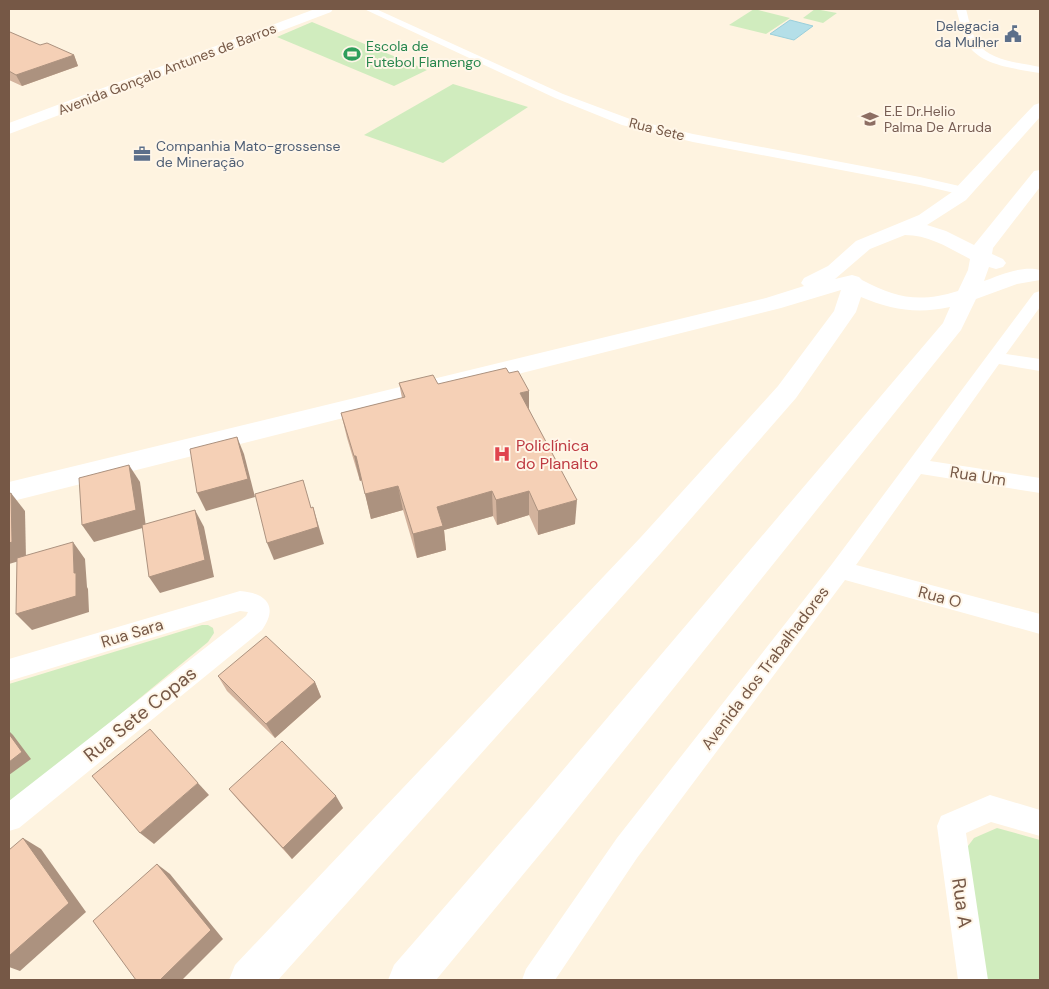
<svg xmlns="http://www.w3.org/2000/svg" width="1049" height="989" viewBox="0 0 1049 989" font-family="'DM Sans',sans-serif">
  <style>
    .green { fill: #d0ecbe }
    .water { fill: #b4dfe8; stroke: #9acfdb }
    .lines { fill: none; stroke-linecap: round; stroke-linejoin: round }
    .street { fill: #fff; fill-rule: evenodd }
    .secondary { fill: #fff; fill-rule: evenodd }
    .wall { fill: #d3b39d }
    .shaded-wall { fill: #ac927f }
    .building { fill: #f5d0b6; stroke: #ac927f }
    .labels { text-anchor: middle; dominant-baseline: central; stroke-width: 4; stroke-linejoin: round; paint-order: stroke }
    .far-service-label { font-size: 14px; fill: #4e5e75; stroke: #fff6e8; text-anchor: end }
    .far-leisure-label { font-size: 14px; fill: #27864d; stroke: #fff6e8; text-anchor: start }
    .far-street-label { font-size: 14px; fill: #765846; stroke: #fff6e8 }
    .far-education-label { font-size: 14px; fill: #785e54; stroke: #fff6e8; text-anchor: start }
    .health-label { font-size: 16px; fill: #be3a42; stroke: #fff6e8; text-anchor: start }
    .street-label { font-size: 16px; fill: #765846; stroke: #fff6e8 }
    .near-street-label { font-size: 19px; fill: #765846; stroke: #fff6e8 }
  </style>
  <rect width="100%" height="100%" fill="#fef3e0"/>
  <!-- green -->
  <g class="green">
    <path d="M754,9L790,18L766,34L729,25Z"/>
    <path d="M815,9L837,13L823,23L803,18Z"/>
    <path d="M312,22L427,70L394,86L277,37Z"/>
    <path d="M453,84L528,107L443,163L364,135Z"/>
    <path d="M202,625H208L213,628L214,633L208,642L9,806V684Z"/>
    <path d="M997,828L1040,840V980H986L965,850L974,838Z"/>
  </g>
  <!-- water -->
  <path class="water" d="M790,20L813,26L794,40L770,34Z"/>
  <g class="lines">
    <!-- street -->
    <g class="street">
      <path d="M364,9H376L563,94L630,119L693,134L920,177L968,188L970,191L963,195L920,185L693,142L622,125L555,98Z"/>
      <path d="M956,9H966C969,20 971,33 978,43C989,61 1022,63 1040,67V73C1018,69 982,66 969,46C962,35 960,21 956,9Z"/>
      <path d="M1040,291V307L1006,354L1040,359V371L999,364L930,461L1040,478V493L921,474L856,565L1040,614V634L845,580L637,858L555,980H522L526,969L617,838L832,564L1034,293Z"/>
      <path d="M240,591C266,593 279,606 262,630L19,828L9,831V801L246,616L248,612L240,611L9,681V659Z"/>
      <path d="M990,795L1040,810V836L991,822L966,833L988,980H958L937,826L941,816Z"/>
    </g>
    <!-- secondary -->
    <g class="secondary">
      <path d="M315,9H333L331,12L9,134V123Z"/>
      <path d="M1040,103V117L966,200L927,225L946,231L974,245L1034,171L1040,170V187L993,248L992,254L1003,259L1006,263L1003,267L996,269L989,267L984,281C1000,275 1023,265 1040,270V280L1017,284L976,299L961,330L555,836L436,980H388L394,965L529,810L943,323L950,307C918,314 891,310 861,297L856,312L796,398L661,553L278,980H229L235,965L641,537L778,386L834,311L841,290L781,308L9,502V482L766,298L804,286L801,283L804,278L828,266L856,241L919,215L952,192L1034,105ZM905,235C929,235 949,248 970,259L968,270L958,291C919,303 896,298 862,280L859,277L852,275L835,279L870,249Z"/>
    </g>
  </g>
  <!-- wall -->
  <g class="wall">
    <path d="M9,33L40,45L74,55L78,66L22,86L9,80Z"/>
    <path d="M399,383L438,384L529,409L575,524L538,535L529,515L497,525L493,516L444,530L446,550L417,558L403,510L371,519L362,480L360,481L347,438L341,413L402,398Z"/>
    <path d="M218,676L315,682L321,697L275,738L227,691Z"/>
    <path d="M229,789L343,808L292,859L239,801Z"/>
  </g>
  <!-- shaded-wall -->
  <g class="shaded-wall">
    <path d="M74,55L78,66L22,86L16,75Z"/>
    <path d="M529,391V416L520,393Z"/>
    <path d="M237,437L244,454L255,497L206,511L197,493Z"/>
    <path d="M354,456H356L362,480L360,481Z"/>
    <path d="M129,465L140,482L146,527L94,542L82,525Z"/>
    <path d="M398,486L403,510L371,519L365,494Z"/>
    <path d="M492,491L493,516L444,530L446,550L417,558L413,534L437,507Z"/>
    <path d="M529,491V515L497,525L496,500Z"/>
    <path d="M11,493L25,511L26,559L9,564V543Z"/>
    <path d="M577,500L575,524L538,535V511Z"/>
    <path d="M313,507L324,544L274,560L267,543Z"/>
    <path d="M195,510L204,527L214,577L160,593L149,577Z"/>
    <path d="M73,542L85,559L87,587L88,589L89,612L32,630L16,614L74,573Z"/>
    <path d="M315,682L321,697L275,738L266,724Z"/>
    <path d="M9,731L13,735L31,759L9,775Z"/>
    <path d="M198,783L209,795L154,844L140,833Z"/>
    <path d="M336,796L343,808L292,859L283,848Z"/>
    <path d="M23,838L41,849L86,912L20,971L9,967V956Z"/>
    <path d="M157,864L170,874L223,939L182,980H160Z"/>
  </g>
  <!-- building -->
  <g class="building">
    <path d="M10,32L40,45L47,43L74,55L16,75L9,71V33Z"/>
    <path d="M506,368L509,373L518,371L529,391L520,393L577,500L538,511L529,491L496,500L492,491L437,507L443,526L413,534L398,486L365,494L356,456H354L341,413L405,397L399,383L433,375L438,384Z"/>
    <path d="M237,437L248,479L197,493L190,449Z"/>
    <path d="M129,465L136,510L82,525L79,478Z"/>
    <path d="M303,480L311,508L313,507L318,527L267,543L255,494Z"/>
    <path d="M11,493L12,542L9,543V494Z"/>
    <path d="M195,510L205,560L149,577L142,525Z"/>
    <path d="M73,542L74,573H76V596L16,614L17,558Z"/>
    <path d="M266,636L315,682L266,724L218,676Z"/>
    <path d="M150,729L198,783L140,833L92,776Z"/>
    <path d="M9,734L22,752L9,762Z"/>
    <path d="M282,741L336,796L283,848L229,789Z"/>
    <path d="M23,838L69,903L9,956V850Z"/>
    <path d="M157,864L211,930L160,980H136L93,921Z"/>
  </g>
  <!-- icons -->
  <defs>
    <g id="civic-bare" transform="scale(1.35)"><path d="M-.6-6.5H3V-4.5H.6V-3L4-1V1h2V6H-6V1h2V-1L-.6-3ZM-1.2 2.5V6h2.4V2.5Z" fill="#5c6f8a" stroke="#fff6e8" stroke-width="2.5" paint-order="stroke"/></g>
    <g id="stadium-bare" transform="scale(1.35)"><path d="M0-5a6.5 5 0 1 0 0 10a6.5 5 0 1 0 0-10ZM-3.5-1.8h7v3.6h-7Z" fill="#2e9e5b" stroke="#fff6e8" stroke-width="2.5" paint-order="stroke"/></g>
    <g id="school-bare" transform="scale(1.35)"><path d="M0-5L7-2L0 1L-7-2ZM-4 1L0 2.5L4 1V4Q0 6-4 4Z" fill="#8d6e63" stroke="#fff6e8" stroke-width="2.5" paint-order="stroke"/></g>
    <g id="office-bare" transform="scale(1.35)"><path d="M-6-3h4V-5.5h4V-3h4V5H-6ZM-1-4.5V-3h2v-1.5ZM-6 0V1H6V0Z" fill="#5c6f8a" stroke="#fff6e8" stroke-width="2.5" paint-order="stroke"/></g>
    <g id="hospital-bare" transform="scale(1.35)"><path d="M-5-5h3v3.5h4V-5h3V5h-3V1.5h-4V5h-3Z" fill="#e0444e" stroke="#fff6e8" stroke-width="2.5" paint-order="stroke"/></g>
  </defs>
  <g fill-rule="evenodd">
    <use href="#civic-bare" x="1013" y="34"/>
    <use href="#stadium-bare" x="352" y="54"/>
    <use href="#school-bare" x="870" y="119"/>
    <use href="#office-bare" x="142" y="154"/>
    <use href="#hospital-bare" x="502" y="454"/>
  </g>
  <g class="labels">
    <!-- far-service labels -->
    <g class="far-service-label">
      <text x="999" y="26">Delegacia<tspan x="999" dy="16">da Mulher</tspan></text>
      <text x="156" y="146" text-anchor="start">Companhia Mato-grossense<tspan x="156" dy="16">de Mineração</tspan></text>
    </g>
    <!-- far-leisure labels -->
    <g class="far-leisure-label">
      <text x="366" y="46">Escola de<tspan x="366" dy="16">Futebol Flamengo</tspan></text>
    </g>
    <!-- far-street labels -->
    <g class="far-street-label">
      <text transform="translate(167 69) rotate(-21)">Avenida Gonçalo Antunes de Barros</text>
      <text transform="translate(657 129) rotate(14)">Rua Sete</text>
    </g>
    <!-- far-education labels -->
    <g class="far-education-label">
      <text x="884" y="111">E.E Dr.Helio<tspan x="884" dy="16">Palma De Arruda</tspan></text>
    </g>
    <!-- health labels -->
    <g class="health-label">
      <text x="516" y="445">Policlínica<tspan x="516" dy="18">do Planalto</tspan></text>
    </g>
    <!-- street labels -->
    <g class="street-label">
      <text transform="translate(978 476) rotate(9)">Rua Um</text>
      <text transform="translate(940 597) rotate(15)">Rua O</text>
      <text transform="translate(132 633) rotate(-17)">Rua Sara</text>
      <text transform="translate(765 668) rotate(-53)">Avenida dos Trabalhadores</text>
    </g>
    <!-- near-street labels -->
    <g class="near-street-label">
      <text transform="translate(140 714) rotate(-39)">Rua Sete Copas</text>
      <text transform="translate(962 903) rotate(82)">Rua A</text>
    </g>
  </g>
  <!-- border -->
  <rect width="1049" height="989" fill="none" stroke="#765846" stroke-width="20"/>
</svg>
